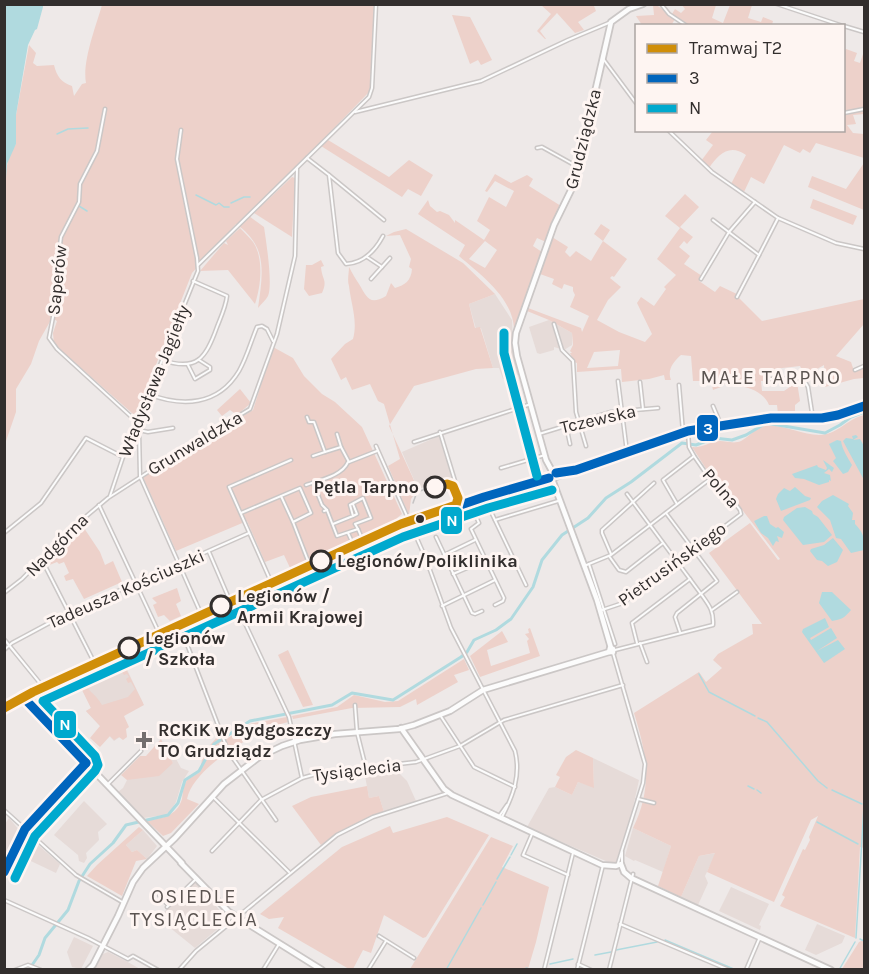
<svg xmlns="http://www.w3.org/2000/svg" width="869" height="974" viewBox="0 0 869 974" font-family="Karla,sans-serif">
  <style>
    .built { fill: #e6dbd8 }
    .green { fill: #edd1ca; fill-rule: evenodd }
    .water { fill: #b0dadf }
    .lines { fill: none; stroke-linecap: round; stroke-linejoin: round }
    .stream { stroke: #b0dadf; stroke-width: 1.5 }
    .canal { stroke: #b0dadf; stroke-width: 3 }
    .street-casing { stroke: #cbc7c6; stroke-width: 5 }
    .secondary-casing { stroke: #cbc7c6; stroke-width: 8 }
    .street { stroke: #fcfcfc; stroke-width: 2 }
    .secondary { stroke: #fcfcfc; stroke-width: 4.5 }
    .tram { stroke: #c5c4c4; stroke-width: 1.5 }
    .bus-1-casing { stroke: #fef5f2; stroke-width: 14 }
    .bus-2-casing { stroke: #fef5f2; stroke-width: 14 }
    .bus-1 { stroke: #0065bd; stroke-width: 9 }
    .bus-2 { stroke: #00a9ce; stroke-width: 9 }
    .tram-1-casing { stroke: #fef5f2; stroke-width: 14 }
    .tram-1 { stroke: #d08e09; stroke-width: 9 }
    .stop-dot { fill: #fef5f2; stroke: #322e2d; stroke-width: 3 }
    .bus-dot { fill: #322e2d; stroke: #fef5f2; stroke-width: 2 }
    .poi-dot { fill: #746f6e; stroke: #fef5f2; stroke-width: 2 }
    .labels { text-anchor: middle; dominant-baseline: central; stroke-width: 6; stroke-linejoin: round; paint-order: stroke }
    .street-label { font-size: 18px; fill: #322e2d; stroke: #fef5f2 }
    .stop-label { font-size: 18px; font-weight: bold; fill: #322e2d; stroke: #fef5f2; text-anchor: start }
    .poi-label { font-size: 18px; font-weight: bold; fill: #322e2d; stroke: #fef5f2; text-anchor: start }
    .neighbourhood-label { font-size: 20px; letter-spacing: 1.5px; fill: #5b5451; stroke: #fef5f2 }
    .line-badge { stroke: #fef5f2; stroke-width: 2 }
    .badge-label { font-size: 16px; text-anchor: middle; font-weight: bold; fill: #fff }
  </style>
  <rect width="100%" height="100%" fill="#eee9e8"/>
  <!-- built -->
  <g class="built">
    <path d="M495,294L512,320L513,343L520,374L503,379L499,368H493L481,328L476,329L469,304Z"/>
    <path d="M549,320L572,333V345L564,350L554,347V350L540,354L537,353L529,327Z"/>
    <path d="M439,436L452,478L418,489L402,452Z"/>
    <path d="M121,657L143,703L120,715L124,734L114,741L86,711L91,708L77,679Z"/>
    <path d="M169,746L181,768L189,771L182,782L176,802L171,810L165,815L143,818L118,792L123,788L127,780L173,763L165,748Z"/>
    <path d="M593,758L639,780L632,812L615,865L527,827L549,788L555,787L572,795L578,782L594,787Z"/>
    <path d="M394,768L407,781L416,801L384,812L379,796L369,798L364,770Z"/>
    <path d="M84,801L107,824L98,832L99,840L86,853L87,858L84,863L79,861L78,855L54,835Z"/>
    <path d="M9,818L20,831L5,866V824Z"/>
    <path d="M633,828L671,846L663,872L635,860L634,861L625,856Z"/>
    <path d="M143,830L157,846L147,859L137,850L132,852L126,845Z"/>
    <path d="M25,836L31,839L60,864L56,873L16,854Z"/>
    <path d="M716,853L705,876L708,883L698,905L681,897L699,856Z"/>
    <path d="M195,882L228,920L195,948L158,918Z"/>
    <path d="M731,887L769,904L759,925L761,926L760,930L719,911Z"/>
    <path d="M817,924L845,936L842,943L816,955L805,950Z"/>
    <path d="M74,937L93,946L81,969L72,967L67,952Z"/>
    <path d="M108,952L126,961L140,969H95L103,954Z"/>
  </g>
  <!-- green -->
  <g class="green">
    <path d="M102,5H375L371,87L370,91L249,216L264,227C266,240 273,285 268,296C266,300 261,304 258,308C263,273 268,246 236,224L192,273L137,413L133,414L54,344L53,333L57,321L52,318L39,341L31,364L16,389V412L5,444V173L10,154L16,144V115L29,45L36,53L33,63L37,66L54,65C57,77 61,82 72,86L74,96L82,84L86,83C82,62 96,26 102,5Z"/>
    <path d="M541,5H596L594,6L596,11L578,22L584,30L575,33L557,13L540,31L546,39H545L537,31L551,14Z"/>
    <path d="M653,5L658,6L675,19L672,24L673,25H642L636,16L654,15Z"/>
    <path d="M682,5H716L712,18L723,23L730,5H752L748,18L761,22L763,17L773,21L772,25H685L686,24L672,14L675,9L681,13L685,9Z"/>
    <path d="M452,15L470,17L492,60L481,65L478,60L470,64Z"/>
    <path d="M846,49L857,53L854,61L860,63L864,51V114L853,115L856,124L847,125L853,133L864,134V158L816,143L810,153L803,149L800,153L784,145L764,184L751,177L744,192L731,184L746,155C729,143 718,155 709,168L701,161L713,145L706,140L713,131L844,130V53Z"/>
    <path d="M328,140L389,177L409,160L433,175L421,196L408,189L402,197L321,146Z"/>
    <path d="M864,163V210L808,187L812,176L846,189Z"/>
    <path d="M495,174L511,183L527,175L533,179L529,186L561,206L546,242L537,238L533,246L542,252L514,329C513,298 481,275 459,256L465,245L418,214L428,200L430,206L437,212L440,211L449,215L455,223V220L484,240L490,230L477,221L489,197L506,207L514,191L495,181L487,192L485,191ZM485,241L497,250L485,268L469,259Z"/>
    <path d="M292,177L295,178L292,237L254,213Z"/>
    <path d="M685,194L699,207L680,227L693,237L687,244L684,241L679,247L690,256L684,264L702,276L699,281L715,292L720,286L739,295L738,297L762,321L864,299V324L836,356L851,362L854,371L864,367V378L854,379L825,387L824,365L805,376L800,366L765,370L766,381H761L762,391H784L797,382L800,401L795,405V415L778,414L777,405H769C764,392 747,385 733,386L732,383L722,384L721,387L713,390L711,381H693L691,356L681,355C673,362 667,370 671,380H665L664,375L649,379L622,382L621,369L577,372V363L574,362L570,353H572L570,351L573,345L572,333L549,320L527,311L528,308L581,328L582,332L589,316L570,307L575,295L573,291V287L564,284L562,289L552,284L554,279L540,274L552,237L568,247L565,252L570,257L576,251L591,261L603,241L594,234L601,224L610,230L603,241L627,259L614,277L612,276L610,278L621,287L608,300L597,320L619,332L645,342L652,334L637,303L641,297L654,306L666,289L664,287L676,275L657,259L680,228L665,216ZM620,350L618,366L587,368L594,352Z"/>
    <path d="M813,199L857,216L853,225L810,208Z"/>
    <path d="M240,228C244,232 249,237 253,242C264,258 261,286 255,304L228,270L200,271L224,243L228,245L226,241Z"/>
    <path d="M406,229L463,263L495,294L469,304L475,328L480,327L493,368L476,369L414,386L389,426L418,489L411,499L409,515L388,466L400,459L384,404L378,401L370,384L352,390L346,377L341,380L331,359L345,344L353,339C358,321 351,304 349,286C347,280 349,273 349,267C352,273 355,278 359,284C367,297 369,306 386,296L391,283L395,288C405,285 411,281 412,269L409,267L411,259L400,235L386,236L394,232Z"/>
    <path d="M321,260L324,266L321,267C322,280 328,280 322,293L309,296L304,289L306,265H312Z"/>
    <path d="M273,347L293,358L304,376L322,394L335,402L362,427L402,514L397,518L399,522L388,527L387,523L385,524L386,528L384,529V524L383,529L379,531L377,528L291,570L284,555L265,562L247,521L176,551L143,477L253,410Z"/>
    <path d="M240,389L251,403L237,415L230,410L222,416L217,410Z"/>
    <path d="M864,415V848L860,847L855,938L780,906L785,897L782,895L803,849L805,850L810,840L809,837L818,816L811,820L774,902L707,872L715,853L699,856L681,897L658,886L671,846L633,828C653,787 647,755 634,713L699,672L706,682L722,668L713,660L718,654L753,634L752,624H762L709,553L750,523L778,560L780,559L727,490L716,484L692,447C701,448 706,444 714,442C723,439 732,445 741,441C749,437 755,428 764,426C780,423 802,435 819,435C837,435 847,419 864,415Z"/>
    <path d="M84,528L100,552L105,565L113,561L122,582L84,599L73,579L66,581L64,576L69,573L64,562L59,564L57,562L47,566L45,561L46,558L51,561L73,534Z"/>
    <path d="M177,588L181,601L176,604L181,616L170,621L164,615L158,617L153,605L157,603L152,598Z"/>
    <path d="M530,628L540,656L480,677L470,656L502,631L508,642L487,650L491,666L530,653L527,641L529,639L525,634L529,633L528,629Z"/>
    <path d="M288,650L313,705L303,707L278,655Z"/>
    <path d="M121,659L144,705L124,716L129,727L126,729L127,737L123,740L119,737L114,740L110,736L100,747L90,738L100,726L86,711L91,708L77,680L81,678C86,690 96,694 102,705L128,697L135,689L131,682L128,683L126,679L129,677L127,674L124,675L121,671L117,672L113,662Z"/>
    <path d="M464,659L469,670L454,675L458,682L417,705L416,699L400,707L352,708L293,719L292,716L337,707L354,695L385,702L398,701Z"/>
    <path d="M287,717L288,722C259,729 193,767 187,799L199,804L171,833L163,836L146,820C162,819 177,816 182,799C183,792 183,786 187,780L200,772L203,753L219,735L222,742L249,724Z"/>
    <path d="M161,739L173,763L159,776L127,780L121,775L140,756H146Z"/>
    <path d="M576,750L593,758L594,788L578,782L572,795L555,787L560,777L556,775L566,757Z"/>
    <path d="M367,786L369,798L379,796L384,812L344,829L321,845L292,806L311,797Z"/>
    <path d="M447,817L489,835L426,937L423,938L384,915L371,953L363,950L353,969H349L278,928L284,917L269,919L260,914L342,847L390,826L393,833Z"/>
    <path d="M139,827L143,830L126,845L132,852L137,850L147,859L136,861L122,896L87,876L97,865Z"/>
    <path d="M491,837L513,846L502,867L549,887L536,942L528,969H410Z"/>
    <path d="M864,928V969H842L859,942L864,940Z"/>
  </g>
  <!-- water -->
  <g class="water">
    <path d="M5,4L43,5V7L37,29L35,30L28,45L16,115V144L7,164L5,192Z"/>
    <path d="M856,435L858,437L853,440L860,439L864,446V480L843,441L846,438L853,439L852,436Z"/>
    <path d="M837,440L841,441C842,449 848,458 852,465L848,472L843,474L833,461L836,458L829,444Z"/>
    <path d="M823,460L834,468L832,472L829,469L824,473L830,475L831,481L829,480V482L819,485L804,479L795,478L792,474L817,465L818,467L826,470L827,468Z"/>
    <path d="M795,487L805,496L811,498L810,500L781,511L776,499L778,494L784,488L790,491Z"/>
    <path d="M833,495L849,504L848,506L853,513L852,520H855V524C863,532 865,538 864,550L851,553L841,539L836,538L830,520L817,507L822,501Z"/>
    <path d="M805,507L812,511L813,514L818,517L832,535L824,542L803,545L783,520L784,517L797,508Z"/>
    <path d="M764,516H767L770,524L776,528L778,527L784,532L782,538L777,536L779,542L776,541L773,546L768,538L761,533L754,521Z"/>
    <path d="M833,538L843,550L837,562L828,566L822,561L817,560L810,551L811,549L824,545Z"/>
    <path d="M822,592H832L834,594L851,610C844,618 843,619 832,621L819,603Z"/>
    <path d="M825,618L829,627L810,638L811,640L831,628L837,638L817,651L838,640L845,649L824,663L802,632L803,629Z"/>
  </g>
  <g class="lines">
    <!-- stream -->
    <g class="stream">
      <path d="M57,134L68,129L88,128"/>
      <path d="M196,195L216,205L219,203L224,207H229"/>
      <path d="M231,203L244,197H250"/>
      <path d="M79,206L87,211"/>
      <path d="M699,674L709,692L755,716"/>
      <path d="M758,718L767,722L818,781L827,788"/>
      <path d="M748,786L754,789"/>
      <path d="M757,790L761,793"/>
      <path d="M832,790L862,804"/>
      <path d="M817,822L858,844"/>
      <path d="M511,855L517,844"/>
      <path d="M497,879L510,857"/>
      <path d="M483,905L496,882"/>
      <path d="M856,938L864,806"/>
      <path d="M860,939L864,941"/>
      <path d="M665,940L736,970"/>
      <path d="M616,950L657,942"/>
      <path d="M595,955L611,952"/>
      <path d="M550,964L573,959"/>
      <path d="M446,970L481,908"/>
      <path d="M522,970L527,968"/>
      <path d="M839,970L855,942"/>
    </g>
    <!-- canal -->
    <path class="canal" d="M30,968L39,955L45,938L68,910L79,881L90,864L113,843L126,825L168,815L178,803L185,780L199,771L214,744L250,721L332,705L352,693L393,700L461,657L467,652L474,640L496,630L511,619L533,587L542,560L562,535L588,518L606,498L631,482L682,443L696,445L714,438L732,440L746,435L766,423L825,433L840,425L851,417L864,412"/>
    <!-- street casing -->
    <g class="street-casing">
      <g id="street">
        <path d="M661,4L669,14L687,26"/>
        <path d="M777,4L843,26"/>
        <path d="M844,26L864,32"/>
        <path d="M604,60L636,103"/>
        <path d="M105,109L97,151L80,184L79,202L61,237L59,253L60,280L49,338L57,349L137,422"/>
        <path d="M355,112L481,81L568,40L611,22"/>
        <path d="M844,113L864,109"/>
        <path d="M668,130L712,172L778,218L836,243L864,249"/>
        <path d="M537,148L542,147L578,167"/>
        <path d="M307,158L329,175L338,253L346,264C364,263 375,251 383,236"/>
        <path d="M329,175L384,220"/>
        <path d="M713,220L759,255L737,297"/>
        <path d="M759,255L778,218"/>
        <path d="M367,257L382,267"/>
        <path d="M198,265L369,97L372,88L376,4"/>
        <path d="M371,279L390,258"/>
        <path d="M701,279L729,232L755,202"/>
        <path d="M554,324L562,350L573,361L576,412L586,446"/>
        <path d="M162,360C197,372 206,358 217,327C221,317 226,306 227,296L193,281"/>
        <path d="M188,365L195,379L210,370V367L199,360"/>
        <path d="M855,370L864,366"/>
        <path d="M770,379L803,378L808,387L813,419"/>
        <path d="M618,381L627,452"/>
        <path d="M640,382L643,409"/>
        <path d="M679,385L683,432"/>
        <path d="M148,394C182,407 218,406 239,371C247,357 251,341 257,327L262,326L267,329L273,341"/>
        <path d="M713,406L721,425"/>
        <path d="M307,417L309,422H314L325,452L341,447L349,462L377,451"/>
        <path d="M566,425L570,444"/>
        <path d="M134,429L148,432L173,428"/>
        <path d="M139,431L140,476L202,616"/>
        <path d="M440,432L462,504"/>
        <path d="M337,434L341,447"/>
        <path d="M539,434L611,412L658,408"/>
        <path d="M414,442L531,404"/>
        <path d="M376,446L426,559L451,628L515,751C521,775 513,796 502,817"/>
        <path d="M313,456L325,452"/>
        <path d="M501,468L545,455"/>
        <path d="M306,485C320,480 342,476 348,462"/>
        <path d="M314,485L322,505L327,510"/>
        <path d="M110,496L123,457L198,271L197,258L177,159L181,130"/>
        <path d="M484,497L526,585"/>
        <path d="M677,504L663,480L694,456"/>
        <path d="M99,505L160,635"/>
        <path d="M473,510L479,523L471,529L504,598L503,601L495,605"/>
        <path d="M324,511L327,510L337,536L358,529L363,541"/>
        <path d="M241,513L300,488L311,513L293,522L281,496"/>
        <path d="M666,513L717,581L677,613L675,617L680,632"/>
        <path d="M353,516L357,514L353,504"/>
        <path d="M495,520L558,501"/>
        <path d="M293,522L310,566"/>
        <path d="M333,524L353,516L350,505L363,498L371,518L355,524L358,529"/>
        <path d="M4,533L41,503L86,438L123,457"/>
        <path d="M348,533L354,546"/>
        <path d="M436,537L472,613L475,614L482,611"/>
        <path d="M209,552L230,601"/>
        <path d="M611,554L602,533V530L654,483"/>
        <path d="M444,555L475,540"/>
        <path d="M609,556L619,570L626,572L663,543"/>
        <path d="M42,560L95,664"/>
        <path d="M589,564L615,644"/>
        <path d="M473,565L484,560"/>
        <path d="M584,566L611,555L710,479"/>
        <path d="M453,574L467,568"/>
        <path d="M272,584L229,487L291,460"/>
        <path d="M4,593L22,579L71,529L108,498L193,443L250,409L277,334L295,256L297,168"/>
        <path d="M235,602L289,717L302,778"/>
        <path d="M442,606L495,580"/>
        <path d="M602,610L623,603L741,514L740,510L726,491L712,482L694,456L689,447L688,431"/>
        <path d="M712,610L737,592"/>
        <path d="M180,626L228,751L276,820"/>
        <path d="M4,639L44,688"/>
        <path d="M637,643L632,623L690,579"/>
        <path d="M640,643L647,662"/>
        <path d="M4,650L12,643L66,614L249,533"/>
        <path d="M615,650L713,625C714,611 709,605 701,594L627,494"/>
        <path d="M613,653L645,764L643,783L618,863"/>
        <path d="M355,705L357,732L366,768"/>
        <path d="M4,709L23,698"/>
        <path d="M440,715L474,767L515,787"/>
        <path d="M107,785L141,751"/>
        <path d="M212,796L289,872"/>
        <path d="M638,799L654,803"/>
        <path d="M4,810L76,875L124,903"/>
        <path d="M500,815L507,805"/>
        <path d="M532,834L523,855L568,875"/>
        <path d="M212,851L261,800L302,778L320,773L416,762L460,746L504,720L623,685"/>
        <path d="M622,864V852"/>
        <path d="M159,895L168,905"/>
        <path d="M4,900L88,938L128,959L133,956L158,970"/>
        <path d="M167,907L196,879"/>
        <path d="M620,924L729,970"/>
        <path d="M379,936L414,958"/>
        <path d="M578,964L591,970"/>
        <path d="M15,970L28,965L41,970"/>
        <path d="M179,970L196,951L337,835L373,817L448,793"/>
        <path d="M263,970L279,944"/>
        <path d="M368,970L386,941"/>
        <path d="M544,970L573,853"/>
        <path d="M577,970L603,865"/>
        <path d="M609,970L633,874"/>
        <path d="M746,970L760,937"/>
      </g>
    </g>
    <!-- secondary casing -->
    <g class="secondary-casing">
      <g id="secondary">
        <path d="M552,471L546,460L517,356L515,343L516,333L554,225L574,184L611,22L629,9L643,4"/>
        <path d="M556,477L688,431L771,418H822L838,415L864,406"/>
        <path d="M552,479L597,600L611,648"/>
        <path d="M610,648L613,649V652H609Z"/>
        <path d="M401,728L444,789L452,795L602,865L616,866L621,864L624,872L631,878L831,970"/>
        <path d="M181,863L229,912L322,970"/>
        <path d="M182,863L23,697L396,527L548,476"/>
        <path d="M4,873L25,829L86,763"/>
        <path d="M88,970L93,965L118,916L133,882L143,868L175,838L224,784L259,757L282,746L300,740L335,734L399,729L414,725L450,711L483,690L609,652"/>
      </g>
    </g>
    <!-- street -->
    <use href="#street" class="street"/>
    <!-- secondary -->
    <use href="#secondary" class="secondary"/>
    <!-- tram -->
    <path class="tram" d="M413,503L417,492L447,482L455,489"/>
    <!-- bus-1 casing -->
    <g class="bus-1-casing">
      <g id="bus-1">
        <path d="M556,473L576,470L688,431L771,418H822L838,415L864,406"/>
        <path d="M23,697L399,526L484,497L549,478"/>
        <path d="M23,697L86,763"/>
        <path d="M4,872L25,829L86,763"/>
      </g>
    </g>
    <!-- bus-2 casing -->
    <g class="bus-2-casing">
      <g id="bus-2">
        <path d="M504,333V353L537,476"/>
        <path d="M15,878L35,836L95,771L98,765L95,756L43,701L403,537L488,508L552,490"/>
      </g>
    </g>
    <!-- bus-1 -->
    <use href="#bus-1" class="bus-1"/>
    <!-- bus-2 -->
    <use href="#bus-2" class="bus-2"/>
    <!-- tram-1 casing -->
    <g class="tram-1-casing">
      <path id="tram-1" d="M4,708L33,692L401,524L456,505L458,498L453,486L447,484L435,487"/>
    </g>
    <!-- tram-1 -->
    <use href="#tram-1" class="tram-1"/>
  </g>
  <!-- markers -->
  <g class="stop-dot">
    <circle cx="435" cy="487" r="10"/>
    <circle cx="321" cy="561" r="10"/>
    <circle cx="221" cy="606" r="10"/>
    <circle cx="129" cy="648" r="10"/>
  </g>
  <circle class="bus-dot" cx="420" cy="519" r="5"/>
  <path class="poi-dot" d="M141 731h6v6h6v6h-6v6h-6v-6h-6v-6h6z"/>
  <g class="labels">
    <!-- street labels -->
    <g class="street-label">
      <text transform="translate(583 139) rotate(-76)">Grudziądzka</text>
      <text transform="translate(57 280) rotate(-84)">Saperów</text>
      <text transform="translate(154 381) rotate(-68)">Władysława Jagiełły</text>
      <text transform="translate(598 419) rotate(-13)">Tczewska</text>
      <text transform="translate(195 443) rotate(-31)">Grunwaldzka</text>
      <text transform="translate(721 488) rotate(49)">Polna</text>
      <text transform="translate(57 545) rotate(-45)">Nadgórna</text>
      <text transform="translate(672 564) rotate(-36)">Pietrusińskiego</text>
      <text transform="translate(126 589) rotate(-24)">Tadeusza Kościuszki</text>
      <text transform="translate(357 770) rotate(-7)">Tysiąclecia</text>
    </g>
    <!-- stop labels -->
    <g class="stop-label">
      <text x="419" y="487" text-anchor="end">Pętla Tarpno</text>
      <text x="337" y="561">Legionów/Poliklinika</text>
      <text x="237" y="596">Legionów /<tspan x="237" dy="21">Armii Krajowej</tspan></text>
      <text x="145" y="638">Legionów<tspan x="145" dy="21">/ Szkoła</tspan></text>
    </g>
    <!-- poi labels -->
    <g class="poi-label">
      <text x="158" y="730">RCKiK w Bydgoszczy<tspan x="158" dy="21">TO Grudziądz</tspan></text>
    </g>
    <!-- neighbourhood labels -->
    <g class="neighbourhood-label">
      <text x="771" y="377">MAŁE TARPNO</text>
      <text x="194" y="896">OSIEDLE<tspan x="194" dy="23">TYSIĄCLECIA</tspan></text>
    </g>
  </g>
  <g class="line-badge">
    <rect x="696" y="414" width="23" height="28" rx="6" fill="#0065bd"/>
    <rect x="440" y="506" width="23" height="29" rx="6" fill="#00a9ce"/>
    <rect x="53" y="710" width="24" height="29" rx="6" fill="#00a9ce"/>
  </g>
  <g class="badge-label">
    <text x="708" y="434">3</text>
    <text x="452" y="526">N</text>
    <text x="65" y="730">N</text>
  </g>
  <!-- border -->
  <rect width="869" height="974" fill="none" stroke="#322e2d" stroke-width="12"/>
  <!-- legend -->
  <rect x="635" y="24" width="210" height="108" fill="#fef5f2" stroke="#aca5a3" stroke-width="1.5"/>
  <rect x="647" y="44" width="30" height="9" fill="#d08e09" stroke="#aca5a3" stroke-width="1.5"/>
  <text x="689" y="54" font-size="18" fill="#322e2d">Tramwaj T2</text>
  <rect x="647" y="74" width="30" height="9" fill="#0065bd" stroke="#aca5a3" stroke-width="1.5"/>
  <text x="689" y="84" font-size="18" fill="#322e2d">3</text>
  <rect x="647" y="104" width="30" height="9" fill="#00a9ce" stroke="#aca5a3" stroke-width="1.5"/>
  <text x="689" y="114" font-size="18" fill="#322e2d">N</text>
</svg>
